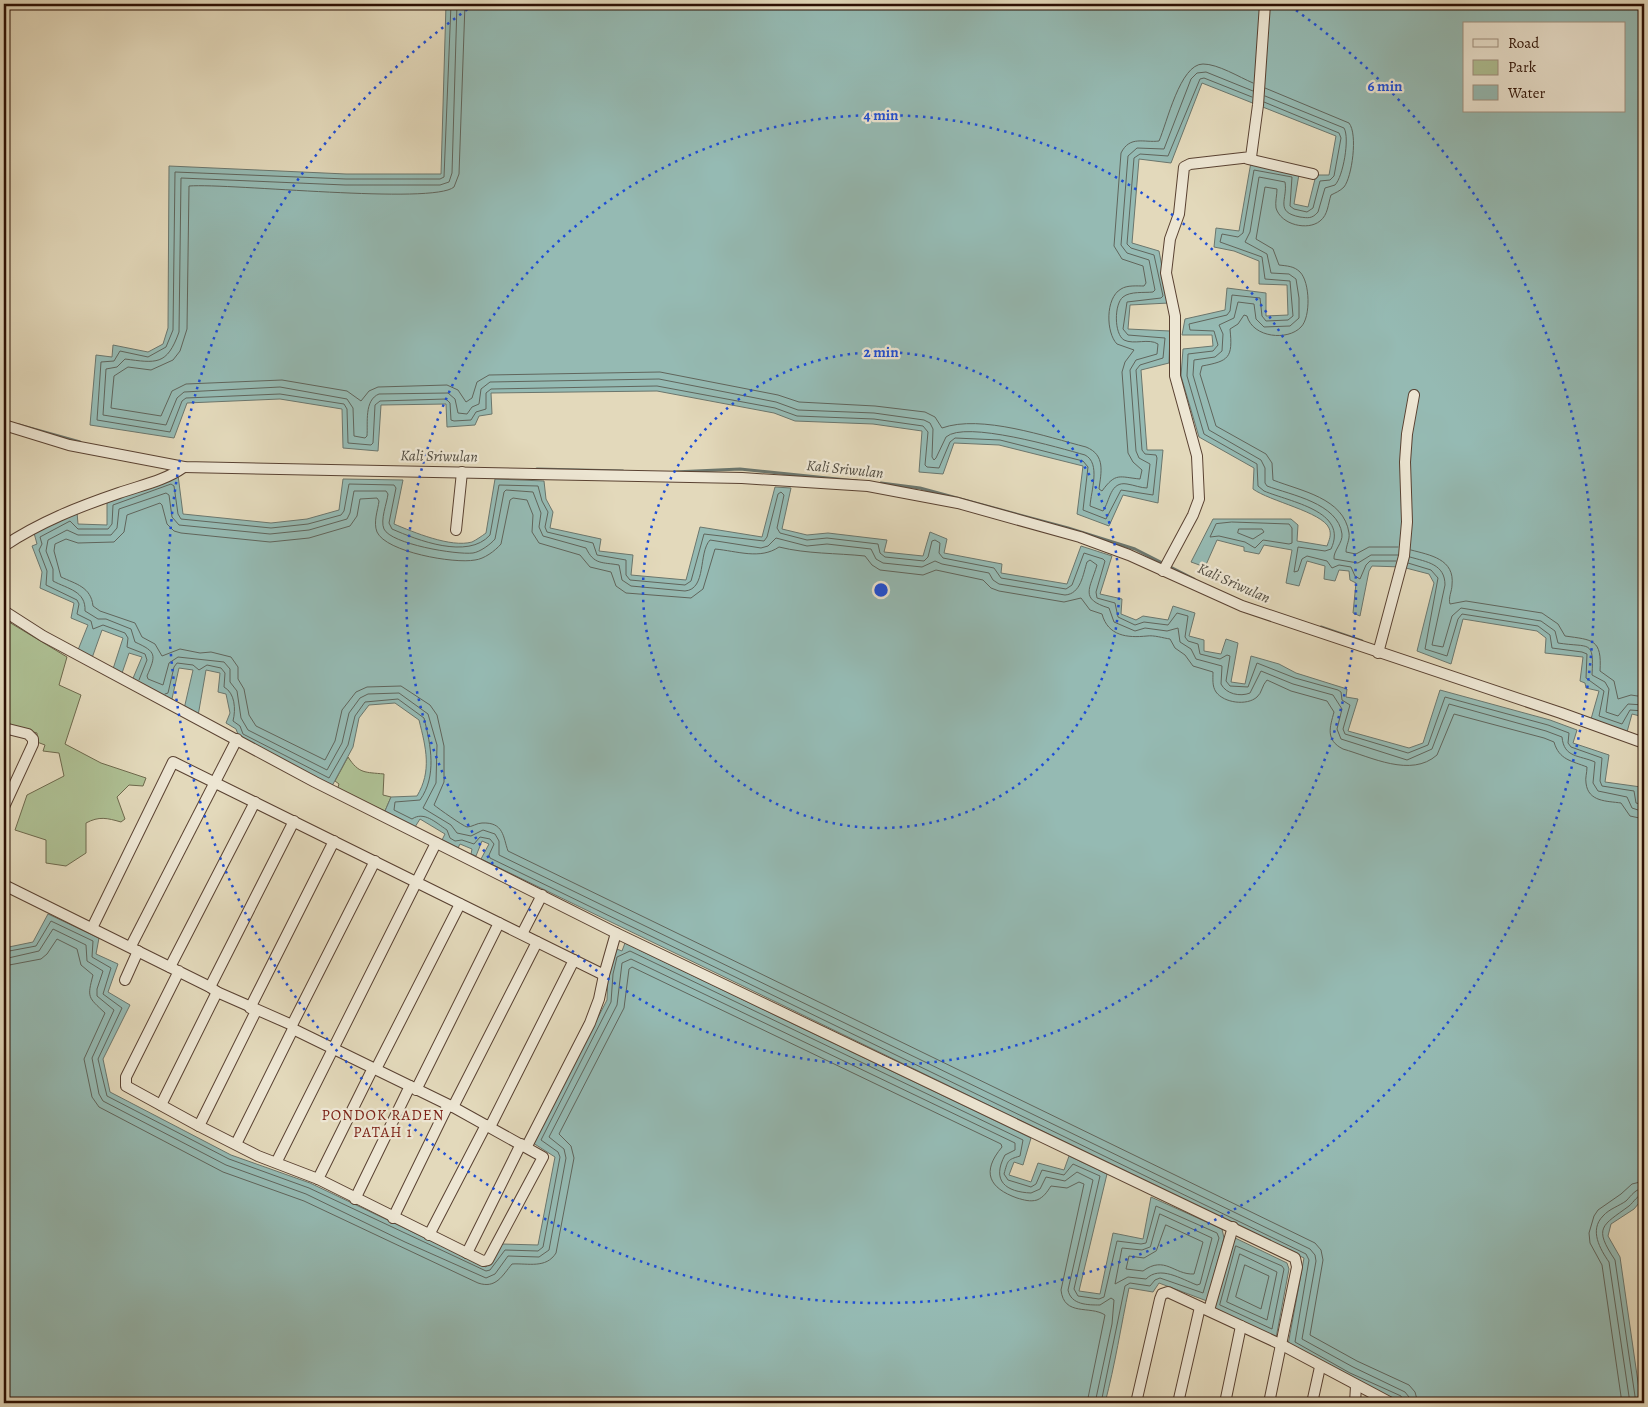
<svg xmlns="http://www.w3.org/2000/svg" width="1648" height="1407" viewBox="0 0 1648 1407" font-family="Alegreya,serif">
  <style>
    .green { fill: #aec094; stroke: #6d684c }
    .water { fill: #95bab3; stroke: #6b766d; fill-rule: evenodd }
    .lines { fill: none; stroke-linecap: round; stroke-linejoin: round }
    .shore { stroke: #60655c; stroke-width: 1 }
    .stream { stroke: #6b766d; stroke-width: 3 }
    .minor-casing { stroke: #5a4232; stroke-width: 12 }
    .minor { stroke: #ede6d3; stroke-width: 10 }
    .ring { fill: none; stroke: #1d4ed8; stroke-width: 2.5; stroke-dasharray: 2.5 5 }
    .labels { text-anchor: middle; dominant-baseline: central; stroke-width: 4.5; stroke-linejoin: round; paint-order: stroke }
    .water-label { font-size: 15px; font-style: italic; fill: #514c41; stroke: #ede6d3 }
    .neighbourhood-label { font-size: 15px; letter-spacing: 1px; fill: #7a1f14; stroke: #ede6d3 }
    .centre { fill: #1d4ed8; stroke: #ede6d3; stroke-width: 2.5 }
    .ring-label { font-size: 15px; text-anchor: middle; font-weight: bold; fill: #1d4ed8; stroke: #ede6d3; stroke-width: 4.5; stroke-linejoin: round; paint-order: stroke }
  </style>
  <rect width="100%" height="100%" fill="#e3d9bb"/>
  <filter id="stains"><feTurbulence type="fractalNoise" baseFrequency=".004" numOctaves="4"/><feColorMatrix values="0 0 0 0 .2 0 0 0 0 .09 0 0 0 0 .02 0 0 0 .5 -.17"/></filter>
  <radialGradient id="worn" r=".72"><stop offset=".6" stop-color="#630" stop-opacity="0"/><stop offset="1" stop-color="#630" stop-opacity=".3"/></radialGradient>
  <!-- green -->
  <g class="green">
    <path d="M4,619L67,657L59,685L81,695L65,744L101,763L146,778L143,786L129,785L117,797L125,819L121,822C107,818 99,816 86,823V853L66,866L46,863V840L15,830L27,795L64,776L59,753L43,751L45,745L37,742V733L4,724Z"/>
    <path d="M348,757C359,774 365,772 384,774L383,795L391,797L385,811L337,790L339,784L335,781Z"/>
  </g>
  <!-- water -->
  <g class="water">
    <path d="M446,4H1644V717L1632,714L1627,732L1591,719L1599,691L1586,688L1585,683L1580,681L1583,657L1545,653L1546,638L1537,631L1463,619L1451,664L1417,651L1434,583L1429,574L1402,567L1372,566L1369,571L1360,616L1353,613L1356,583L1350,580L1349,571L1339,570L1335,581L1324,579L1325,566L1307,561L1299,586L1286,583L1292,550L1264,545L1259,554L1244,551V547L1217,540L1205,567L1191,562L1213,519H1291L1298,525L1297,541L1327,546C1329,540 1332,535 1329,528C1322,512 1269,501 1253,489L1254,468L1199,437L1181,376L1183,349L1213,346L1212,335H1182L1185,319L1225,310L1227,288L1266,293V316L1288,315L1287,285L1259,284V261L1234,251L1214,247L1216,228L1239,231L1251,162L1299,174L1294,204L1308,207L1316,175H1329L1336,136L1202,83L1171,163L1139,159L1132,243L1159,251L1169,303L1130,305L1128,329L1170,331L1169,363L1141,370L1147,450H1163L1158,503L1123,495L1109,526L1077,514L1083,466L999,445L954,443L943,474L919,472L922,431L873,424L795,421L774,413L657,391L491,393L492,414L479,416L475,425L447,427L446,404L381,405L378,451L343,448L342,409L280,399L187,403L174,438L90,425L96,355L112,357L113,345L148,352L163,344L168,328L169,166L346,174H441ZM1464,24H1624V111H1464Z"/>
    <path d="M178,475L183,514L271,523L307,519L339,510L343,479L403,480L394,524C413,532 451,548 472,542C476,540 482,536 486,533L495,479L544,481L546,499L553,512L550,528L601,539L599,551L633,555L631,575L686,580L700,527L762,537L775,487L791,488L782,529L807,535L828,533L887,540L884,552L923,556L930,532L947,539L944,553L1002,564L1001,573L1067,584L1081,546L1112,556L1100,594L1122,599L1121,614L1136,620L1143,616L1168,620L1173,606L1195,613L1189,636L1204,640V651L1221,654L1226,639L1238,643L1231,682L1245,684L1251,656L1279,664L1296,673L1347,689L1346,697L1358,699L1348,731L1409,748L1423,743L1440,690L1550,720L1577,730L1573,743L1609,755L1605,782L1641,787L1640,800L1644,801V1197L1634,1209L1611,1224L1608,1236L1620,1257L1641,1403H1403L1348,1378L1288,1345L1304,1258L481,859L489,844L482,841L476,856L471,854L472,849L460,844L458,848L442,840L445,834L420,819L415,827L385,811L391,797L417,796C432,771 426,748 419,720L395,703L369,705L359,718L353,747L332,786L239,737L236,729L226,723L230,713L226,694L218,692L220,673L206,670L198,716L184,709L193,670L179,668L171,703L131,683L142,657L129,653L121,676L112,672L123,638L102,630L92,658L78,650L88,625L71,618L74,603L40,588L42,572L32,546L37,544L34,533L77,512L78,524L107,525V501Z"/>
    <path d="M48,914L99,938L96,954L118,964L108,992L130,1005L103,1059L110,1092L231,1155L310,1183L486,1267L502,1244L538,1245L555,1157L533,1143L607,1000L608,973L614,948L622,951L625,943L1031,1138L1023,1165L1014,1162L1009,1175L1031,1182L1038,1163L1064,1170L1069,1156L1107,1174L1079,1291L1100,1294L1113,1233L1143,1239L1151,1197L1222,1229L1224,1238L1207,1301L1159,1283L1153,1292L1129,1288C1121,1326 1115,1365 1105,1403H4V948L33,942Z"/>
    <path d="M1233,1237L1287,1263L1289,1269L1276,1338L1214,1309Z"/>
  </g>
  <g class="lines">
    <!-- shore -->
    <g class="shore">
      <path d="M451,4L444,177L440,179H346L175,172L173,330L166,347L148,357L120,351L114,361L101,362L97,420L170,432L182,401L186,398L280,394L344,404L347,409L348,443L371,445L373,443L375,405L380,401L446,399L450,403L451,420L454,421L471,420L476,412L486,409V393L491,389L657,386L775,408L797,416L874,419L923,426L928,432L925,465L927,467L939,468L950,442L955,438L1000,440L1083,461L1088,467L1083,510L1106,519L1121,490L1153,495L1157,458L1156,455L1145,454L1142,450L1136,370L1140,365L1163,358L1165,338L1128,335L1123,329L1127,302L1161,298L1163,296L1154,255L1131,248L1127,244L1134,158L1140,154L1168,156L1200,79L1204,78L1252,97"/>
      <path d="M457,4L452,173L449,182L440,185H345L181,178L179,332C167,366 156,363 125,359L117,367L106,369L103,415L166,425L177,398L184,392L280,387L347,399L353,408L354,436L365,438L367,436C368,423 364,400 379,394L448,393L455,399L458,413L467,414L472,407L479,404L481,389L490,382L659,379L776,402L798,410L874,413L924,420L930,423L933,429L932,457L934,460L936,458L946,437C965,420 1060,448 1085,455C1101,463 1091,491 1090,506L1103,511C1110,501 1110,481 1127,484C1134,485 1141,488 1147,488L1150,464L1139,458L1136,451L1130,370L1136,360L1157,354L1158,344C1149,338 1134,345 1124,340C1114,334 1114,304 1123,297C1130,291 1145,293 1153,292L1155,290L1149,260L1127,253L1121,245L1128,156L1137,148L1164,149L1191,79L1197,73L1206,72L1253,91"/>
      <path d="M465,4L459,174L454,187C433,205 231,183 189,186L187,329L180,351L173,360L151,370L128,367L114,376L111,408L161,416L172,391L186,384L282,380L347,391L361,401L369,391L378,387L447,385L458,390L466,402L472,398L477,382L489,375L660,372L778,395L799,402L875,406L925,412L935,417L942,428C981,414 1047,437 1086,447C1106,455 1101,473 1099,489L1102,491C1116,472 1119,477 1140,479L1142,470L1133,462L1128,453L1122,372L1125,362L1134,350L1117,344C1106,333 1105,298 1121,289C1127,285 1137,286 1144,286L1146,283L1143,266L1122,259L1114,246L1121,153C1130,135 1144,143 1159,141C1167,123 1180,64 1203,64C1218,64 1239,77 1253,83"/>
      <path d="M1265,88L1349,123C1358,134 1352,177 1344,187C1340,191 1335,193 1331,195C1328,204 1328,215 1320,221C1308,231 1281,225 1276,208C1275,202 1277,195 1277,189L1265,187L1256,239L1273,249L1279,265C1287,266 1294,266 1300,272C1310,282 1311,317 1301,327C1288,341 1253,338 1247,316L1244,315L1238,324L1230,329C1233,358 1229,361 1202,366L1200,374L1216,426L1266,454L1272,463L1273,480C1301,491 1344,498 1349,533C1350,540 1346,545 1346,552L1356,554L1369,547H1398"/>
      <path d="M1265,96L1344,128C1350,138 1343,177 1335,185L1325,188L1318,212C1312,219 1308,218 1300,217C1274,212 1288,199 1285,182L1259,177L1250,232L1245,242L1267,254L1271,273L1289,274L1296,279L1299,298V318L1290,326L1264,327L1256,319L1254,304L1238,302L1234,318L1219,325L1223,334L1222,351L1215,357L1194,360L1193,375L1209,430L1261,460L1265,468V483L1267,486C1291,495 1338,503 1342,534C1343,543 1333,551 1334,559L1358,563L1371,555H1398"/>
      <path d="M1264,102L1339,133L1341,138L1334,176L1330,180L1320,181L1313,208L1307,212L1294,209L1290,206L1292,177L1254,170L1243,233L1238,237L1222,234L1220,242L1262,257L1265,279L1290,281L1293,316L1288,320L1266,321L1262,316L1260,298L1232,295L1230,311L1227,315L1189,324L1190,330L1214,331L1218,345L1213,351L1188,354L1187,376L1204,434L1257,464L1258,486L1264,491C1290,502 1349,511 1331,549L1325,551L1298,547L1294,572L1298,571L1302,559L1307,556L1327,561L1332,568L1339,565L1351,567L1355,576L1360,579L1366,565L1370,561H1396"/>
      <path d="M1232,522L1289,524L1292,528V543L1289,544L1263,540L1255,548L1245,542L1219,536L1210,537L1216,524Z"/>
      <path d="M1239,529H1262L1264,532L1253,539L1238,533Z"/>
      <path d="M1411,550C1430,555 1455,559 1452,585C1452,591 1448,598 1450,604L1466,601L1542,613L1558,624L1565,636C1593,640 1602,639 1600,671L1614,681L1618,699L1631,695L1644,697"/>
      <path d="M1410,557C1427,562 1445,564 1445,585L1432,645L1443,647L1452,616L1461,608L1541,621L1555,631L1558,643C1590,648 1594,639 1592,675L1605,682L1609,689L1606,712L1618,716L1628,704L1644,705"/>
      <path d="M1408,563L1431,570L1438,578L1425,649L1447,656L1458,619L1462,614L1538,626L1550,635L1552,648L1582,652L1587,654L1586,678L1604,691L1599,716L1622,724L1630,710L1644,711"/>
      <path d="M139,680L147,660L145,654L127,647L128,638L125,633L103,625L93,629L91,621L77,614L79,604L77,600L46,585L47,571L39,550L42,544L40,537L70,521L78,529H108L112,524L113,505L171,484L174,486L178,514L181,519L271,528L308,524L341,515L344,511L349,484L394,485L396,488L389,523L392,529C417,540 468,560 490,535L499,485L538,486L542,501L548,512L545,527L547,532L593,543L597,555L626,560V575L630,580L685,585L691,581L704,534L764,541L767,537L778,494L781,492L784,495L777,528L780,533L807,540L827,538L878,544L880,553L885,557L924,561L928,557L932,541L935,540L940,543L939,553L943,558L994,568L1001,578L1066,589L1072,585L1084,553L1103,559L1105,561L1096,592L1097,598L1115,603L1118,617L1135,625L1144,622L1168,625L1177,613L1188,616L1185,637L1188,641L1198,644L1200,654L1220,659L1227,655L1230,656L1226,681L1230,686L1248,687L1257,663L1295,678L1338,690L1341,692L1342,700L1350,705L1343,729L1345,734L1408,753L1428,745L1445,697L1548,725L1569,733L1568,743L1571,747L1602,758L1600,781L1602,786L1634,791L1636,803L1644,805"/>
      <path d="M165,694L168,693L174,667L177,663L193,665L199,670L207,665L221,668L225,673L224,687C235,693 236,709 233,721L240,726L243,734L329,778L348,745L355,716L365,702L398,699L424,718C431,746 437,776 420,800L395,802L394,810L412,819C424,811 435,822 447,830L450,838L455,841L462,840L474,844L480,837L490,839L494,844L489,855L490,858L1306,1254L1309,1260L1295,1342L1350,1373L1401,1396L1404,1403"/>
      <path d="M4,952L36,946L51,921L93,941L92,957L111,968L103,994L122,1008L98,1059L107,1096L229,1159L309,1188L486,1271L490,1270L505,1250L538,1251L543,1247L560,1157L558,1152L541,1140L611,1002L613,974L617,957L630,951L1023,1140L1020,1156C1007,1160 1008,1160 1004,1174L1008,1180L1031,1187L1036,1184L1042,1170L1064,1175L1073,1164L1100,1176L1074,1289L1078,1296L1099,1299L1104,1297L1117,1241L1141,1244L1146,1243L1156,1206L1217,1233L1219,1238L1203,1293L1160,1278L1155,1280L1150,1286L1130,1283L1125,1286L1101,1403"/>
      <path d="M4,959L39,951L53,929L86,945L87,961L103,971L97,989V996L114,1010L92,1058L99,1094L103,1101L226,1165L306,1194L405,1242L486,1278L495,1274L508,1256L539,1257L549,1250L566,1158L564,1149L549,1137L617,1005L622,963L631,959L1015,1143V1150L1005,1155C991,1181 1006,1192 1031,1193L1040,1189L1046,1177L1065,1181L1077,1172L1093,1180L1068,1290C1071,1305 1088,1305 1100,1305L1111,1298L1114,1300L1112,1324L1095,1403"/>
      <path d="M4,966L41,959L47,954L57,939L77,949L81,965L93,975C87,998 88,997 105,1013L84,1059L92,1097L99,1107L223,1172L304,1201L478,1283C496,1289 502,1276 512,1264C528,1263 546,1269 556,1253L574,1158L571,1146L559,1134L624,1008L629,969L632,967L1001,1144L1002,1147C981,1172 989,1188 1017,1198C1024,1200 1030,1202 1037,1200C1044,1197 1047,1192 1051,1186L1067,1188L1079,1182L1084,1184L1061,1290C1064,1317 1090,1305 1105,1315L1087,1403"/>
      <path d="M1160,1214L1212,1238L1200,1284L1197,1285C1181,1279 1160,1265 1146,1279L1128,1277L1115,1284L1122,1248L1142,1250L1150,1247Z"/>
      <path d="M1166,1225L1203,1242L1194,1274C1174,1275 1165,1255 1143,1271L1126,1269L1129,1256L1144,1258L1156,1251Z"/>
      <path d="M1236,1246L1282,1266L1284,1269L1272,1329L1220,1305Z"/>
      <path d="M1240,1254L1277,1272L1267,1320L1227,1302Z"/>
      <path d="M1245,1265L1269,1276L1261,1309L1236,1297Z"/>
      <path d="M1410,1403L1409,1397L1405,1392L1353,1367L1302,1339L1316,1261L1315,1255L1310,1249L499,855V841L495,834L483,830L471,836L457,833L451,825L423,808L436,783L437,745L428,714L399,693L368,694L360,698L349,713L342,743L327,770L248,730L241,718L237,691L230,682V669L224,662L178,657L169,663L163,685L148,679L147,676C156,655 157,652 135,642L131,629L106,619H98L85,611C86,591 68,589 53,581V569L46,551L48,540L67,530L78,535H111L117,528L119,509L166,493L169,495L172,517L179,525L270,534L309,530L347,519L350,513L354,491H386L388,494C387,503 380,520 384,529C391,544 456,555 473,553C480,552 491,544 495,539L504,492L506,490L533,492L541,513L539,527L543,536L586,548C594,565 602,562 619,565L622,580L631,586L685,591C707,589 698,553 710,540L761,548L768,546L776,538L807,546L827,544L871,549L876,559L883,563L922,567L935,561L942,564L989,573L993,580L999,584L1065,595C1081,594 1083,574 1087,562L1090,560L1097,565C1090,589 1079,599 1109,608L1114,622L1135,631L1145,628L1167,631L1178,628L1180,642L1191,649L1196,659L1222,666L1221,684C1226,694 1240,697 1250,693L1261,671L1293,684L1333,695L1342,709L1337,729L1341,739L1407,760L1432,749L1449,704L1546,731L1562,737C1564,758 1579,755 1595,762L1593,783L1598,791L1627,797L1632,808L1644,812"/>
      <path d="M1418,1403L1415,1392L1409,1385L1357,1361L1310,1335L1323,1260L1321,1250L1315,1243L508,851C503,837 504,822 482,823C477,823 472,827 467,827C463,826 439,809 434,805L444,782V746L437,715L430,705L401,686L367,687L356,692L342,710L335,741L325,760L256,726L249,715L244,689L238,679V667L231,657L211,652L200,653L180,649L162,656L155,644L142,637L135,623L100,611L93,606C91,587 76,584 61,577L54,551L55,544L66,539L78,543L114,542L124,532L127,515L160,503L162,505L167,524L174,531L181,533L270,542L309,538L350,526L357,516L360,499L377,498L379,501C378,510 373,522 377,532C386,552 454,564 475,560C484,559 495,551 501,544L510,500L513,498L527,500L533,515L532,532L539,543L580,555L590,567L611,572L616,586L626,593L691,598L703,589L715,549C737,551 760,560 779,547C807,554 836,553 865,556L872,565L880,570L923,575L936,570L983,580L991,588L999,591L1064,602L1081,598L1090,610L1102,614C1108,636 1127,638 1147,636C1154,635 1163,638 1170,639L1175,648L1185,655L1193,666L1213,672C1213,679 1212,686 1216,692C1224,703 1247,706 1257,697C1262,693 1262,685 1267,680L1291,691L1327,701L1334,712C1330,727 1325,740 1343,749C1371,757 1411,778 1437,755L1454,714L1544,738L1554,742C1559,760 1572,761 1587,767C1587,773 1585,778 1586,783C1588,802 1607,801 1621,803L1630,816L1644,819"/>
      <path d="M1622,1403L1602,1265L1590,1243L1589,1233L1594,1216L1598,1210L1621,1194L1632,1184L1644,1181"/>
      <path d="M1630,1403L1609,1262C1600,1249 1589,1230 1603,1216C1609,1209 1619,1206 1626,1201C1632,1195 1635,1189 1644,1188"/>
      <path d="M1636,1403L1615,1260C1593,1227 1602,1226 1629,1206C1634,1202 1637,1195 1644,1194"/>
    </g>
    <!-- stream -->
    <g class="stream">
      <path d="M19,425L80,442"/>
      <path d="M537,469L623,471"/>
      <path d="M674,472L740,469L857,481"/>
      <path d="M881,483L920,488L1068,528L1135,549L1194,579"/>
      <path d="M1321,627L1362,641"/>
    </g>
    <!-- minor casing -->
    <g class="minor-casing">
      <g id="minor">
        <path d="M1248,159L1313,174"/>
        <path d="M4,425L69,445L184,467L742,478L868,486L958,503L1080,537L1129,555L1242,606L1561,713L1644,743"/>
        <path d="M456,530L462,472"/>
        <path d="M4,546C40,522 78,507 119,493C142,485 164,481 184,467"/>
        <path d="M1163,571L1193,515L1199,499L1197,456L1175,376V316L1166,273L1170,239L1179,214L1184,167L1190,164L1251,157L1258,105L1265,4"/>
        <path d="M4,611L43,636L315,782L616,933L1295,1258L1297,1267L1269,1403"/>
        <path d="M1378,653L1404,556L1407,522L1405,462L1407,434L1414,395"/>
        <path d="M4,728L28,734L33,739V744L4,807"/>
        <path d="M4,885L210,987L217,992L292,1025L293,1029L453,1107L543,1157L488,1260L483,1261L318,1179L258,1156L199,1126L126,1086V1077L179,971"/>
        <path d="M92,928L173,762L604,975"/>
        <path d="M522,934L542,895"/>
        <path d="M131,946L237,739"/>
        <path d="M170,967L255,802"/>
        <path d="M125,980L138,951"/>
        <path d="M210,987L294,821"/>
        <path d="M250,1008L334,841"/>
        <path d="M292,1025L375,861"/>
        <path d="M376,1069L460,904"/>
        <path d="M416,1090L499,923"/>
        <path d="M161,1105L217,992"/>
        <path d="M453,1107L537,942"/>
        <path d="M199,1126L256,1011"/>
        <path d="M490,1127L574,960"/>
        <path d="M236,1144L293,1029"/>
        <path d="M527,1146L590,1023L599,999L604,975L616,933"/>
        <path d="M277,1161L436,843"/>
        <path d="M318,1179L373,1068"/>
        <path d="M355,1199L410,1086"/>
        <path d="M393,1218L448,1105"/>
        <path d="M429,1235L486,1125"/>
        <path d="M467,1253L521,1144"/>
        <path d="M1209,1310L1233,1227"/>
        <path d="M1136,1403L1160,1299L1162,1294L1168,1292L1282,1345L1391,1403"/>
        <path d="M1178,1403L1200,1307"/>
        <path d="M1225,1403L1241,1326"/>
        <path d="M1312,1403L1320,1367"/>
        <path d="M1355,1403L1356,1386"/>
      </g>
    </g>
    <!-- minor -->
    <use href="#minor" class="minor"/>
  </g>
  <!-- distance rings -->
  <g class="ring">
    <circle cx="881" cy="590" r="238"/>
    <circle cx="881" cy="590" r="475"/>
    <path d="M1290 6A713 713 0 1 1 472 6"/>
  </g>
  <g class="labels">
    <!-- water labels -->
    <g class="water-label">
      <text transform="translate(439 456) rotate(1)">Kali Sriwulan</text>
      <text transform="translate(845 469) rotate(6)">Kali Sriwulan</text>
      <text transform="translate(1234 583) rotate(24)">Kali Sriwulan</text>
    </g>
    <!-- neighbourhood labels -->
    <g class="neighbourhood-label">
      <text x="383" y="1115">PONDOK RADEN<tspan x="383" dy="17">PATAH 1</tspan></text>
    </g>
  </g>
  <circle cx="881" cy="590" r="8" class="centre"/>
  <g class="ring-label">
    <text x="1385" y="91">6 min</text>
    <text x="881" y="120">4 min</text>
    <text x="881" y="357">2 min</text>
  </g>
  <!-- margin -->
  <rect width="1648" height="1407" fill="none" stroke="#e3d9bb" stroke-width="20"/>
  <rect x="5" y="5" width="1638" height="1397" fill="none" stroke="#2c1004" stroke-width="2.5"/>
  <rect x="10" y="10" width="1628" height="1387" fill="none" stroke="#2c1004"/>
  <!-- legend -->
  <rect x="1463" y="22" width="162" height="90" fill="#ede6d3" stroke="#a09080"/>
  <rect x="1473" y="39" width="25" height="8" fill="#ede6d3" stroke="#a09080"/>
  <text x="1508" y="48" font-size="15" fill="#2c1004">Road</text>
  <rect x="1473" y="60" width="25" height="15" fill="#aec094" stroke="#a09080"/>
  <text x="1508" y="72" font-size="15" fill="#2c1004">Park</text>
  <rect x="1473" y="85" width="25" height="15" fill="#95bab3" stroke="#a09080"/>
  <text x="1508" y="98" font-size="15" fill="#2c1004">Water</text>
  <rect width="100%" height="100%" filter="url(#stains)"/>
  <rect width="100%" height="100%" fill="url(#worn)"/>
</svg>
